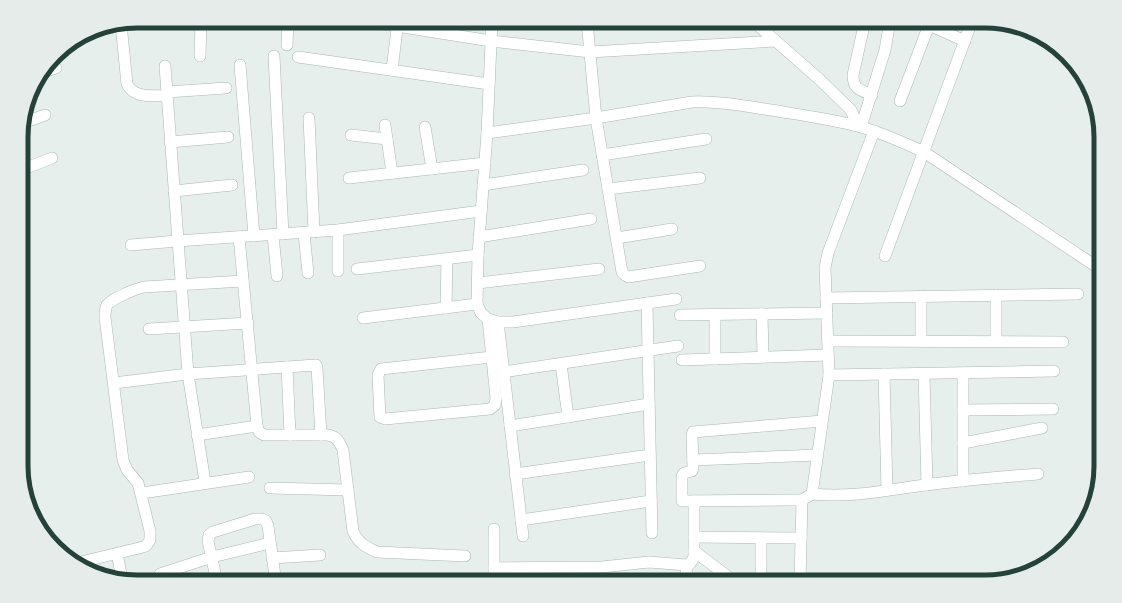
<svg xmlns="http://www.w3.org/2000/svg" width="1122" height="603" viewBox="0 0 1122 603" font-family="'DejaVu Sans',sans-serif">
  <style>
    .lines { fill: none; stroke-linecap: round; stroke-linejoin: round }
    .minor-casing { stroke: #a8b8b2; stroke-width: 12 }
    .minor { stroke: #fff; stroke-width: 11 }
    .rim { fill: none; stroke: #24423a; stroke-width: 5 }
  </style>
  <rect width="100%" height="100%" fill="#e6efeb"/>
  <g class="lines">
    <!-- minor casing -->
    <g class="minor-casing">
      <g id="minor">
        <path d="M365,21L491,41L590,52L776,41"/>
        <path d="M492,21L487,133L478,255L477,304L481,313L488,319L498,322H513L676,299"/>
        <path d="M587,21L596,118L622,272L625,275L628,277L700,266"/>
        <path d="M753,21L819,79L851,110L854,117V125"/>
        <path d="M865,21L853,75C853,89 860,90 872,95"/>
        <path d="M920,21L965,41"/>
        <path d="M121,24L127,84C134,99 153,95 167,96"/>
        <path d="M757,24L796,21"/>
        <path d="M287,45L288,21"/>
        <path d="M200,56L201,21"/>
        <path d="M274,56L283,234"/>
        <path d="M298,57L489,84"/>
        <path d="M240,65L254,236"/>
        <path d="M165,66L188,374L205,482"/>
        <path d="M392,70L398,21"/>
        <path d="M43,72L56,68"/>
        <path d="M167,92L226,88"/>
        <path d="M900,101L929,25"/>
        <path d="M309,118L314,232"/>
        <path d="M23,123L45,115"/>
        <path d="M385,125L392,173"/>
        <path d="M425,127L432,169"/>
        <path d="M861,127L885,50L890,21"/>
        <path d="M487,133L596,118L692,102C718,101 745,106 771,110C801,115 832,119 861,127C883,133 904,143 924,152L1100,269"/>
        <path d="M351,135L387,139"/>
        <path d="M170,142L228,137"/>
        <path d="M602,155L706,139"/>
        <path d="M21,170L52,158"/>
        <path d="M349,178L485,163"/>
        <path d="M483,185L583,170"/>
        <path d="M608,189L700,178"/>
        <path d="M174,191L232,185"/>
        <path d="M304,233L308,273"/>
        <path d="M273,235L277,276"/>
        <path d="M239,237L257,426L259,432L264,435H328C338,437 339,442 343,450L353,531C358,543 366,547 377,552L465,556"/>
        <path d="M479,237L591,219"/>
        <path d="M617,238L672,229"/>
        <path d="M131,245L177,241L338,230L481,211"/>
        <path d="M885,256L972,21"/>
        <path d="M357,269L478,255"/>
        <path d="M338,271V230"/>
        <path d="M478,283L599,269"/>
        <path d="M826,298L1078,294"/>
        <path d="M647,303L652,533"/>
        <path d="M446,308L447,259"/>
        <path d="M762,314L763,357"/>
        <path d="M680,315L827,313"/>
        <path d="M715,315V359"/>
        <path d="M363,318L477,304"/>
        <path d="M488,319L496,398L495,405L490,409L385,419L380,417L378,375L381,369L492,357"/>
        <path d="M498,322L523,536"/>
        <path d="M149,329L248,323"/>
        <path d="M828,341L1063,342"/>
        <path d="M921,341V296"/>
        <path d="M996,341V295"/>
        <path d="M682,360L828,355"/>
        <path d="M561,364L568,417"/>
        <path d="M287,367L290,435"/>
        <path d="M503,372L678,346"/>
        <path d="M963,373V481"/>
        <path d="M884,374L887,490"/>
        <path d="M924,374L927,485"/>
        <path d="M829,375L1054,371"/>
        <path d="M114,383L188,374L316,365L317,368L321,435"/>
        <path d="M963,410L1053,409"/>
        <path d="M822,421L693,432L692,435L693,468L692,471L684,473L682,476V501L791,500H802L812,494L829,375L825,268L828,253L874,131"/>
        <path d="M510,426L649,404"/>
        <path d="M197,435L257,426"/>
        <path d="M963,443L1042,428"/>
        <path d="M693,460L817,455"/>
        <path d="M515,474L650,455"/>
        <path d="M270,488L348,490"/>
        <path d="M142,493L249,477"/>
        <path d="M812,494C850,498 888,490 925,485C963,480 1000,477 1038,474"/>
        <path d="M521,520L651,501"/>
        <path d="M694,537L801,538"/>
        <path d="M761,538V582"/>
        <path d="M694,551L735,582"/>
        <path d="M117,554L122,578"/>
        <path d="M272,558L320,555"/>
        <path d="M77,563L139,548L146,546L150,540V531L138,483L127,470L123,460L105,317C105,313 105,309 107,305C113,298 135,289 144,287L243,281"/>
        <path d="M686,565L687,582"/>
        <path d="M494,568L602,567L649,562L686,565L690,564L694,557V501"/>
        <path d="M160,574L212,557L270,543"/>
        <path d="M217,582L208,541L209,535L213,532L255,519H262L266,521L268,526L275,576L277,582"/>
        <path d="M263,582L275,576"/>
        <path d="M494,582V529"/>
        <path d="M800,582L802,500"/>
      </g>
    </g>
    <!-- minor -->
    <use href="#minor" class="minor"/>
  </g>
  <!-- crop -->
  <path d="M0 0H1122V603H0ZM137 28H985A109 109 0 0 1 1094 137V466A109 109 0 0 1 985 575H137A109 109 0 0 1 28 466V137A109 109 0 0 1 137 28Z" fill="#e6ecea" fill-rule="evenodd"/>
  <path class="rim" d="M137 28H985A109 109 0 0 1 1094 137V466A109 109 0 0 1 985 575H137A109 109 0 0 1 28 466V137A109 109 0 0 1 137 28Z"/>
</svg>
